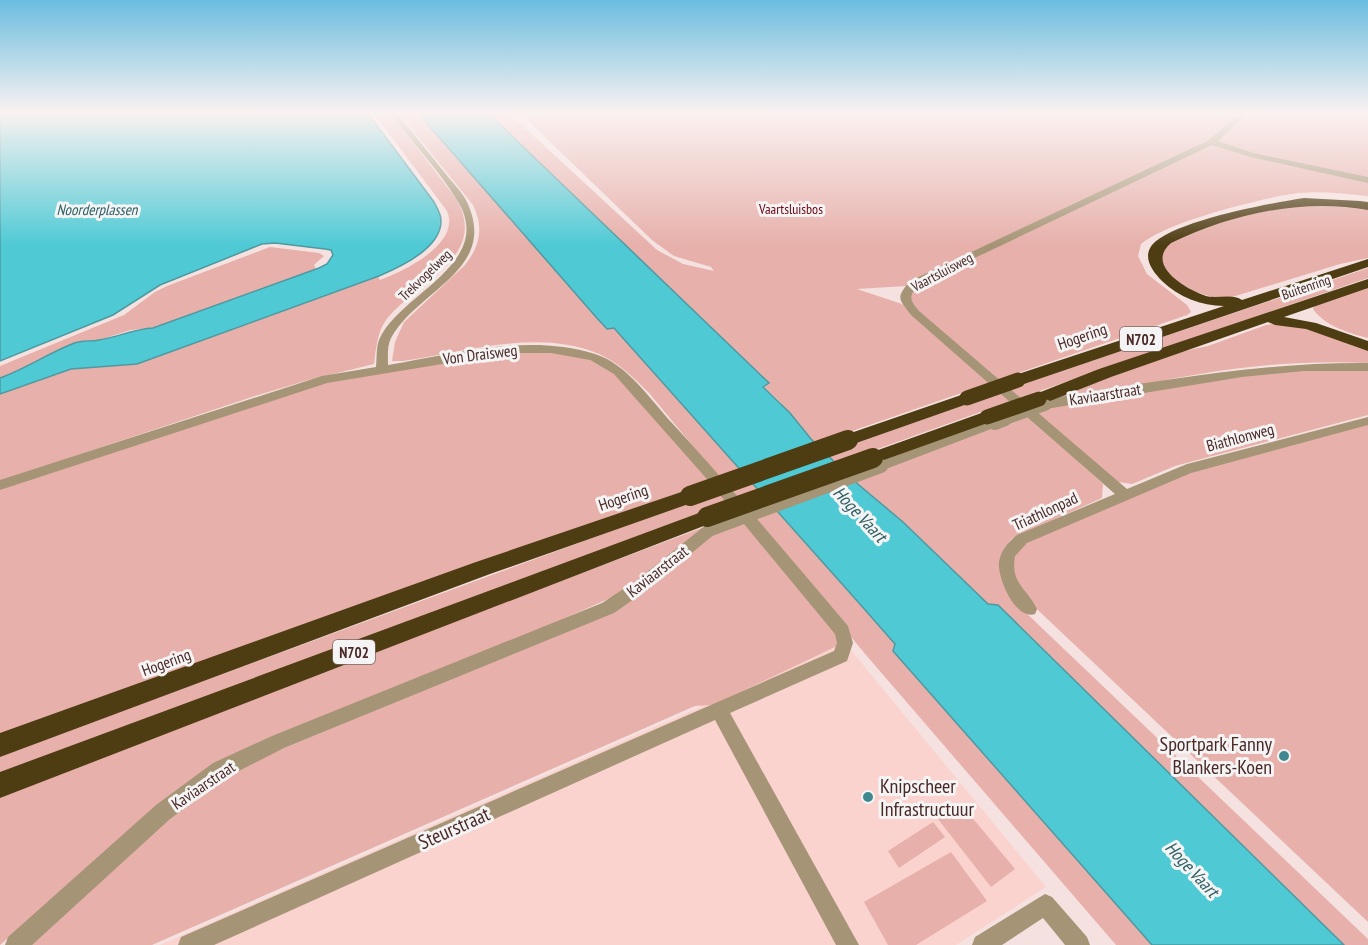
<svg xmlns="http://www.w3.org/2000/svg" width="1368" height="945" viewBox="0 0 1368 945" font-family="'PT Sans Narrow',sans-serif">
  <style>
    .built { fill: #fad2ce }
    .green { fill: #e7b0ab }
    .water { fill: #4fcad5; stroke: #4e99a0; stroke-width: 1.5 }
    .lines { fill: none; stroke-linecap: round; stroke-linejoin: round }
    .minor { fill: #a59576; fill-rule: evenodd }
    .highway { fill: #4e3c12; fill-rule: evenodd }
    .minor-bridge-far1 { stroke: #a59576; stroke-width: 11 }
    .minor-bridge { stroke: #a59576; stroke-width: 14 }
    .highway-bridge-far1 { stroke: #4e3c12; stroke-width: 15 }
    .highway-bridge { stroke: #4e3c12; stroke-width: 20 }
    .poi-dot { fill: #40888f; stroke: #f4f4f4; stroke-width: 2 }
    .labels { text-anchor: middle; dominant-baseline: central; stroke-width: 6; stroke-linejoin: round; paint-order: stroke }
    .far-park-label { font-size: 14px; fill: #700210; stroke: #f4f4f4 }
    .far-street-label { font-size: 14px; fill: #4a2826; stroke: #f4f4f4 }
    .far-water-label { font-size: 15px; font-style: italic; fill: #2c5f64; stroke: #f4f4f4 }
    .shield { fill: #f4f4f4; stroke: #7d6564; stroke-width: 1.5 }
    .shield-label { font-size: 15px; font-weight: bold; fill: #4a2826 }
    .street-label { font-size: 16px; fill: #4a2826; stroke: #f4f4f4 }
    .water-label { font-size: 18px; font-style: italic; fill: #2c5f64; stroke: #f4f4f4 }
    .near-poi-label { font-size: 20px; fill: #4a2826; stroke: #f4f4f4; text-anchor: end }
    .near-street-label { font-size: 20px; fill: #4a2826; stroke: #f4f4f4 }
  </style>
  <rect width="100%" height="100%" fill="#f5e2e0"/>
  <!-- built -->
  <path class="built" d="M845,643L1046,887L956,945H160Z"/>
  <!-- green -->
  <g class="green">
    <path d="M373,112H389L455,197C492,257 415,282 386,320C377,333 376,349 374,364L305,381L255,396L0,481V394L71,369L137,364L378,277L380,280C404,271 461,244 447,211Z"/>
    <path d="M398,112H417L596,317L607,329L614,328L895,644L893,651L1152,945H1116L866,655L649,393C634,378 619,363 599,354C538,328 465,352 403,361H392L395,342L404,322L465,265C480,246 484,228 473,205Z"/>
    <path d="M487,112H508L657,250L683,264L714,271L711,267L674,256L652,240L519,112H1368V178L1234,150L1368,180V196C1345,194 1322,191 1299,193C1264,197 1166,222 1141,244L1138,256L1147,274L1187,305L1191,312L1187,315L998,380L912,306L909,298L913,289L938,275L912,281L906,286L857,289L902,304L990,383L815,444L779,401L763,386L768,383Z"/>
    <path d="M1301,203L1368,207V258L1340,264L1229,298C1203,299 1186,287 1165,273L1158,251C1184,224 1264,210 1301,203Z"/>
    <path d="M270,247L319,253L324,256L314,265L316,269L153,328L131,330L99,340L80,341L22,370L0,378V366L124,315L155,292L167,286Z"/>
    <path d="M1368,268V278L1019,398L1008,389Z"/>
    <path d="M1368,287V338C1348,333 1325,326 1313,309L1314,306Z"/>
    <path d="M1278,323H1289L1368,349V363C1310,360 1251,365 1194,375C1146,383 1100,394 1053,398L1179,352L1208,346L1266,325Z"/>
    <path d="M534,348L584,357L619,376L712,481L0,739V487L326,382Z"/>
    <path d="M1290,369H1368V415L1175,466L1132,484L1118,482L1035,413L1061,403Z"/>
    <path d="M1000,392L1011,401L836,464L826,454Z"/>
    <path d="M1027,415L1103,484L1102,498L1011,539L1003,550L1001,562L1022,609L1368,939V945H1344L998,605L988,604L903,522L853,480Z"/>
    <path d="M1368,424V922L1023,596C1008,563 1006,554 1039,536L1189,472Z"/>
    <path d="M720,491L731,503L0,776V756Z"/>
    <path d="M744,521L836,632L838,644L835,647L728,698L712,705L695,706L152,945H26L145,837L240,766L602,617L714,532Z"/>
    <path d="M712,524L617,595L536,631L259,743L126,835L0,945V793Z"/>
    <path d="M960,803L1015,869L991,887L938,819Z"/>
    <path d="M933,822L945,837L899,868L888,851Z"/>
    <path d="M951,852L987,901L916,945H888L864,902Z"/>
  </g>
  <!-- water -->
  <g class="water">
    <path d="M0,112H367L434,202C437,208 441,214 441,220C442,248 400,267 379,276L137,364L71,369L0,394V378C25,369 47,354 72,344C81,340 89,342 99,340C118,337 134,329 153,328L319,268L327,264L333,255L331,250L325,249L275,243L262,244L160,285L113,315L0,361Z"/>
    <path d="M417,112H487L769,383L763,387L790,413L811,439L853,480L903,522L988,604L998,605L1344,945H1152L893,651L895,644L859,603L614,328L607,329L596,317Z"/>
  </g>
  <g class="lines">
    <!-- minor -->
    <g class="minor">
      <path d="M389,112H396C413,133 429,153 445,173C452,182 462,192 467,202C499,270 417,290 391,338C387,346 388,356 388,365C455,354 528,333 595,354C627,364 650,399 672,423C733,489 790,558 848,626L853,643L847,661L730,713L859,945H836L715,720L214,945H178L181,937L834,651L837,643L835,634L706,478L614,374L590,360L551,353H509L327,383L0,490V480L322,376L376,367C377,358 376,348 379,340C399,293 497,264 457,200C438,169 411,141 389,112Z"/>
      <path d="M1241,112H1249L1218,141L1253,153L1368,177V183L1251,157L1212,145L918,285C908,297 910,300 919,311L1127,489L1187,464L1368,417V425L1191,473L1027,543L1015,556C1010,584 1027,588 1037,609L1035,614C1016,621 997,578 999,562C1001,550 1008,542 1017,535L1115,494L911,315C898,298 896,298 910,281L1209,140Z"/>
      <path d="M1368,363V371H1304L1242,377L1046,409L1040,405L1042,402L1064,396C1165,380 1265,362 1368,363Z"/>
      <path d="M995,419L1001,423L999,426L886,469H876L874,466L876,463Z"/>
      <path d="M711,523L716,525L718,529L716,533L647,590L614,613L284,748L227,777L170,819L32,945H5L8,937L156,805L213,763L272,736L602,603L637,580L706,525Z"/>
      <path d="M1045,894L1052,897L1087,937L1090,945H1065L1043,918L1002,945H972L975,937Z"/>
    </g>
    <!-- highway -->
    <g class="highway">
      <path d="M1304,198L1360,201L1368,202V210C1302,198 1231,214 1171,243C1145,265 1185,289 1206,296C1217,299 1233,293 1242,300L1368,259V267L1024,384L1018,385L1010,380L1012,376L1224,306C1201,306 1179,297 1162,281C1153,272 1142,258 1152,245C1173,221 1271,203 1304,198Z"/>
      <path d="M1368,279V288L1284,317L1316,323L1368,341V351L1306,329L1275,325L1268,322L1111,377L1045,403H1033L1031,399L1033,395L1099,369Z"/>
      <path d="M967,393L973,394L975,398L973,402L848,446L842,444L839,440L842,436Z"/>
      <path d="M987,411L993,413L995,417L993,421L873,464L867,462L864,458L867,454Z"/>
      <path d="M690,489L697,491L699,496L697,501L490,574L0,757V733L476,562Z"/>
      <path d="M707,510L714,512L717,517L714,522L0,798V772Z"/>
    </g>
    <!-- minor-bridge-far1 -->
    <path class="minor-bridge-far1" d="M1001,421L1046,405"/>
    <!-- minor-bridge -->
    <g class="minor-bridge">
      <path d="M995,423L1005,419"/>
      <path d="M711,529L881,466"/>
    </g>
    <!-- highway-bridge-far1 -->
    <g class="highway-bridge-far1">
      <path d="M967,398L1018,380"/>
      <path d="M987,417L1039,399"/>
    </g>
    <!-- highway-bridge -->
    <g class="highway-bridge">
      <path d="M690,496L848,440"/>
      <path d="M707,517L873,458"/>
    </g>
  </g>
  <!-- sky -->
  <linearGradient id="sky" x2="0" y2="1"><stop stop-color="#6bbde0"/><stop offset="0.46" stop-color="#faf2f1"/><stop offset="1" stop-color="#faf2f1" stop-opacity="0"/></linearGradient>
  <rect width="1368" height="245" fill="url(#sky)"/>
  <!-- markers -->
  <g class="poi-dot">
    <circle cx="1284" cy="756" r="6"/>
    <circle cx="868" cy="797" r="6"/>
  </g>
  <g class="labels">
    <!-- far-park labels -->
    <g class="far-park-label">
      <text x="791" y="209">Vaartsluisbos</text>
    </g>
    <!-- far-street labels -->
    <g class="far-street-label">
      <text transform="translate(942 272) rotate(-28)">Vaartsluisweg</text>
      <text transform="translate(425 275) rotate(-44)">Trekvogelweg</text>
      <text transform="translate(1306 287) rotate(-19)">Buitenring</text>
    </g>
    <!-- far-water labels -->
    <g class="far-water-label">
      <text x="97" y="209">Noorderplassen</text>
    </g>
    <!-- shield labels -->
    <g class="shield">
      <rect x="1120" y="327" width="42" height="24" rx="4.5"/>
      <rect x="333" y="640" width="42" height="24" rx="4.5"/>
    </g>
    <g class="shield-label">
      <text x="1141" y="339">N702</text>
      <text x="354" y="652">N702</text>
    </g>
    <!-- street labels -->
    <g class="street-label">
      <text transform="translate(1082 336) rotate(-19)">Hogering</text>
      <text transform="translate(480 354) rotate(-7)">Von Draisweg</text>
      <text transform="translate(1105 394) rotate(-9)">Kaviaarstraat</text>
      <text transform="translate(1240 437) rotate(-15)">Biathlonweg</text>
      <text transform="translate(623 497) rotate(-19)">Hogering</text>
      <text transform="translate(1045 511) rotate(-25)">Triathlonpad</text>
      <text transform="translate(657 571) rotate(-38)">Kaviaarstraat</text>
      <text transform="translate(166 662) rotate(-20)">Hogering</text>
      <text transform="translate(203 785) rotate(-34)">Kaviaarstraat</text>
    </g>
    <!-- water labels -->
    <g class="water-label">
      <text transform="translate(860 514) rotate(47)">Hoge Vaart</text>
      <text transform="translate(1192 869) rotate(47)">Hoge Vaart</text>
    </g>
    <!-- near-poi labels -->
    <g class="near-poi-label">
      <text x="1272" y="744">Sportpark Fanny<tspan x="1272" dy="23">Blankers-Koen</tspan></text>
      <text x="880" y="786" text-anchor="start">Knipscheer<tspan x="880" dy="23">Infrastructuur</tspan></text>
    </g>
    <!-- near-street labels -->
    <g class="near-street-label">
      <text transform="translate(454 828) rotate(-24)">Steurstraat</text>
    </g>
  </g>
</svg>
